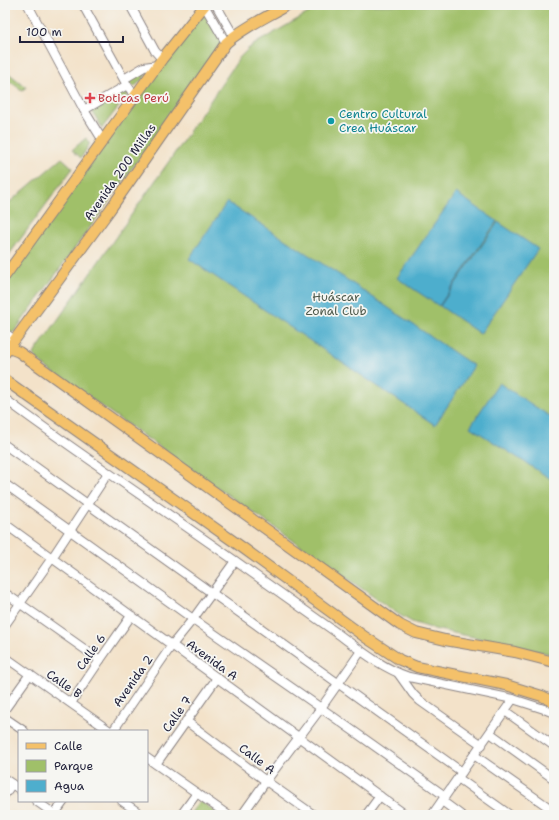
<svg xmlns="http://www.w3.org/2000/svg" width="559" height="820" viewBox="0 0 559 820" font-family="'Shantell Sans',sans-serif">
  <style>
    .green { fill: #a0c069; stroke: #617152 }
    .water { fill: #4eaecd; stroke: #386884 }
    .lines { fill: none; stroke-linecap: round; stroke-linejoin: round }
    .minor-casing { stroke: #8a8282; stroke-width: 10 }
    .major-casing { stroke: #8a8282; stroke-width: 12 }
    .minor { stroke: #fff; stroke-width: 8 }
    .major { stroke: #f4c16a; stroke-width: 10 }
    .health-dot { fill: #e0444e; stroke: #f6f6f2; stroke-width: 1.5 }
    .culture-dot { fill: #0f9aa8; stroke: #f6f6f2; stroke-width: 1.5 }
    .labels { text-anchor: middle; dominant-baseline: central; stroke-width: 3.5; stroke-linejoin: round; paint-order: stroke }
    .health-label { font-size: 12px; fill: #be3a42; stroke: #f6f6f2; text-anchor: start }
    .culture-label { font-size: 12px; fill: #0d838f; stroke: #f6f6f2; text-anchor: start }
    .street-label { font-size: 12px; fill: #22223b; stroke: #f6f6f2 }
    .park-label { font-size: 12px; fill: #4e594b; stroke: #f6f6f2 }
  </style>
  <rect width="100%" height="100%" fill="#f6f6f2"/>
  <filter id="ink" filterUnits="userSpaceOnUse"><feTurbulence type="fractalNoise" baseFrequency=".025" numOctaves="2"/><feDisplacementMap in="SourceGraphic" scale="8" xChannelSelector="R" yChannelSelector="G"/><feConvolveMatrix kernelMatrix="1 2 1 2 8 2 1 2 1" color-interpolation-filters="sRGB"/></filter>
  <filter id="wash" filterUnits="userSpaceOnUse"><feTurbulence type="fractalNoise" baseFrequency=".012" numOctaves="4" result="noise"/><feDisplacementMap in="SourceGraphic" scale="16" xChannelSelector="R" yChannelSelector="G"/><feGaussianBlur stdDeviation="0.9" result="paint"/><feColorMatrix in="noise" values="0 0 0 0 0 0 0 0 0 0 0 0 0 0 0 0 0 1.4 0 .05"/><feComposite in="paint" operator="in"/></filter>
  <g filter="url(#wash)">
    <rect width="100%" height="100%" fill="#f3e2c9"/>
    <!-- green -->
    <g class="green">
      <path d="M322,5H554V655L508,644L434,629L412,622L398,614L44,366L33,355L172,157L240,57L249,48L258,42Z"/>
      <path d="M203,10L221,39V43L109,201L14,332L11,333L5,329V283L163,64Z"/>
      <path d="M5,68L7,72L26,87L23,91L5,78Z"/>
      <path d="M148,70L144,78L134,87L129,83L127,79L142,71Z"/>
      <path d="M127,89L130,92L102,128L91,109Z"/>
      <path d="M86,138L89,143V145L81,158L72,150Z"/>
      <path d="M62,158L73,168L5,260V206Z"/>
      <path d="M200,801L220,815H189Z"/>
    </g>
    <!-- water -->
    <g class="water">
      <path d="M456,193L497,221L439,306L397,278Z"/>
      <path d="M227,202L349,281L474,366L435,425L189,259Z"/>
      <path d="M498,222L538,249L480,334L440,306Z"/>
      <path d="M499,383L554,419V481L470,427Z"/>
    </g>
  </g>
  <g filter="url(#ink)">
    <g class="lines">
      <!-- minor casing -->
      <g class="minor-casing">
        <g id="minor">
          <path d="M28,5L84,110L103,141"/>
          <path d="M83,5L127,85L135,96"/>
          <path d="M130,5L155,51L162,59"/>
          <path d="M204,5L226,43"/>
          <path d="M216,5L234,36"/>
          <path d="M124,79L144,67L158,65"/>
          <path d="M84,110L127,85"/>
          <path d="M5,333L15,340"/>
          <path d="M5,399C87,460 173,516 255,575C283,595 310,614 337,633C360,650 382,668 409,677L513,699L544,709L554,713"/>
          <path d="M5,445L462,772"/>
          <path d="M5,484L193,619L321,708L445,796"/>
          <path d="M5,524L406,815"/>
          <path d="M5,593L100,660"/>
          <path d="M5,625L52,558L108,473"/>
          <path d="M5,657L110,731"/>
          <path d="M398,673L413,694L420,701L482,745"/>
          <path d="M71,703L100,660L131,616"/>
          <path d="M5,709L30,674"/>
          <path d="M505,711L554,746"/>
          <path d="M5,718L24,731"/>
          <path d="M186,721L266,781L314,815"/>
          <path d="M113,731L172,645L193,619L235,561"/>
          <path d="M490,733L554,779"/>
          <path d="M474,755L554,811"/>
          <path d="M147,758L228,815"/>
          <path d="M156,764L217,678"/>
          <path d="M458,778L510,815"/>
          <path d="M5,779L19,789"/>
          <path d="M5,794L12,784"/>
          <path d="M36,801L56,815"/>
          <path d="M122,801L142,815"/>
          <path d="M442,801L461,815"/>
          <path d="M54,815L64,801"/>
          <path d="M181,815L197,793"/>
          <path d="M242,815L266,781L321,708L361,651"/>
          <path d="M366,815L380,796"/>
          <path d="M432,815L513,699"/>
        </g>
      </g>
      <!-- major casing -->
      <g class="major-casing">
        <g id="major">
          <path d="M5,276L135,96L162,59L205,5"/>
          <path d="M5,346L9,348L19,352L400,625L416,633L445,640L515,652L554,662"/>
          <path d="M5,353L109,211L226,43C244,27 267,17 287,5"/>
          <path d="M5,380L243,548L365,637L400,660L417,667L506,685L542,696L554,702"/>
        </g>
      </g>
      <!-- minor -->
      <use href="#minor" class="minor"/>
      <!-- major -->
      <use href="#major" class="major"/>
    </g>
  </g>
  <!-- markers -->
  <path class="health-dot" d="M88 92h4v4h4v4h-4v4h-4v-4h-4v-4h4z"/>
  <circle class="culture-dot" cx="331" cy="121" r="4"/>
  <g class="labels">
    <!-- health labels -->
    <g class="health-label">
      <text x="98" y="98">Boticas Perú</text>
    </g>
    <!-- culture labels -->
    <g class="culture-label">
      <text x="339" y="114">Centro Cultural<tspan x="339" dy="14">Crea Huáscar</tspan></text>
    </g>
    <!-- street labels -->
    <g class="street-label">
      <text transform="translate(120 172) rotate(-55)">Avenida 200 Millas</text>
      <text transform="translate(91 652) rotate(-55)">Calle 6</text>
      <text transform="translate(212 660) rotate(36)">Avenida A</text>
      <text transform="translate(133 681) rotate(-55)">Avenida 2</text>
      <text transform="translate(64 684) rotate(35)">Calle B</text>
      <text transform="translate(177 714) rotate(-55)">Calle 7</text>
      <text transform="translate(257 759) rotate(37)">Calle A</text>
    </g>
    <!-- park labels -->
    <g class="park-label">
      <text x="336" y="297">Huáscar<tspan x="336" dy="14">Zonal Club</tspan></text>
    </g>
  </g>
  <!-- margin -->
  <rect width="559" height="820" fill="none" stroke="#f6f6f2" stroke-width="20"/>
  <!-- legend -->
  <rect x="18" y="730" width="130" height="72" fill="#f6f6f2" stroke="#a1a1a9"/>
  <rect x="26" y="743" width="20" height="6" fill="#f4c16a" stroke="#a1a1a9"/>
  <text x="54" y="750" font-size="12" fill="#22223b">Calle</text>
  <rect x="26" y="760" width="20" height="12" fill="#a0c069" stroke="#a1a1a9"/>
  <text x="54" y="770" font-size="12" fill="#22223b">Parque</text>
  <rect x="26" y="780" width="20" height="12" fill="#4eaecd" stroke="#a1a1a9"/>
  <text x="54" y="790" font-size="12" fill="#22223b">Agua</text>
  <!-- scale -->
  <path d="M20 36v6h103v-6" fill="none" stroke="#22223b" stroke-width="2"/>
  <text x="26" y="36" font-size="12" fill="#22223b" stroke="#f6f6f2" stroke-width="3" paint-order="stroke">100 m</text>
</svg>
